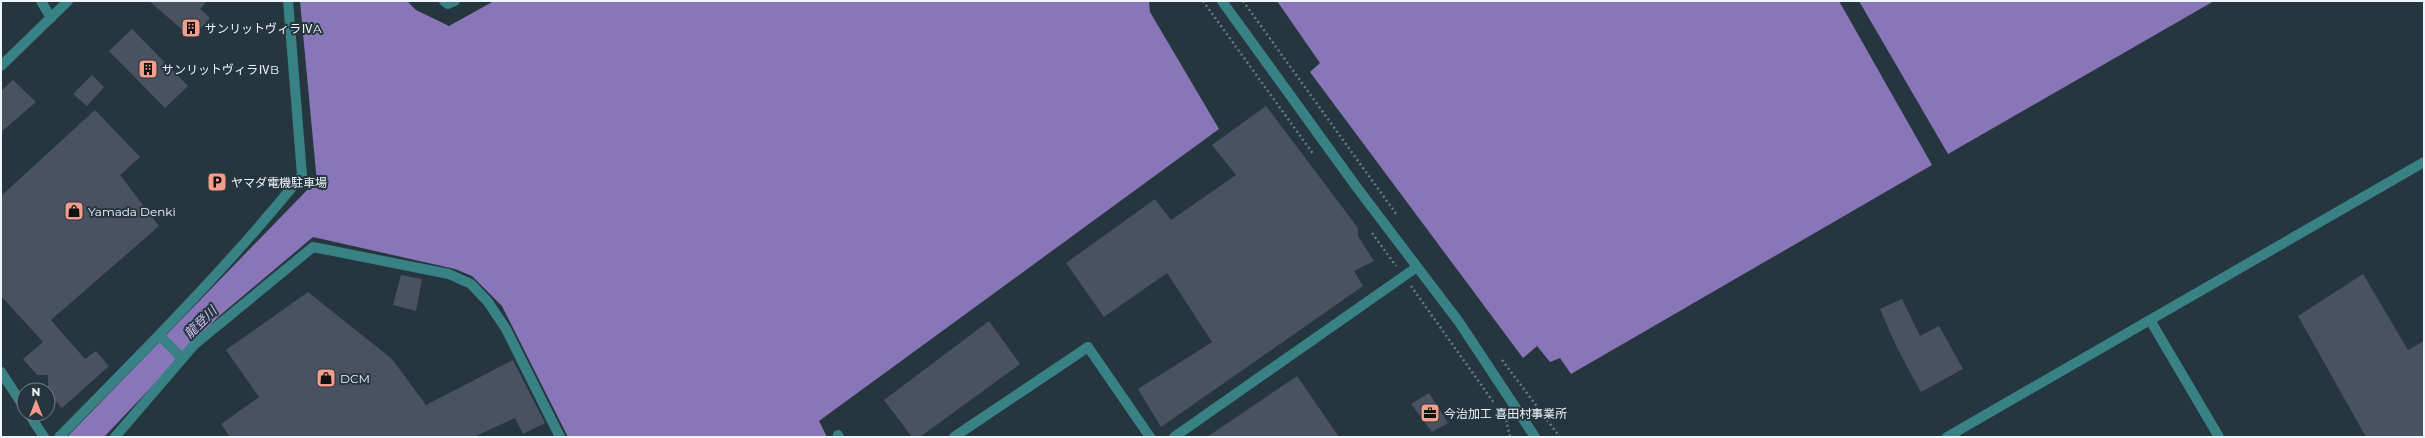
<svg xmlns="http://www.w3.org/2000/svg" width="2425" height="438" viewBox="0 0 2425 438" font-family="Montserrat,'Noto Sans JP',sans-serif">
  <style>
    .water { fill: #8976b8 }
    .building { fill: #4a5160 }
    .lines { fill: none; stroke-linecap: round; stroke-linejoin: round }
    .path { stroke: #6b7981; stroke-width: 2.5; stroke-dasharray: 2 3; stroke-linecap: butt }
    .minor { stroke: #388185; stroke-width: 10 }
    .tertiary { stroke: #388185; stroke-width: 10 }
    .labels { text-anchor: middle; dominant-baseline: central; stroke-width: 4; stroke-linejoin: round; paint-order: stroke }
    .poi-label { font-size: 12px; fill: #ecf6fc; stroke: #26363f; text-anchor: start }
    .water-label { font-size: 13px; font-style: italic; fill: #d0c2fa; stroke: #26363f }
  </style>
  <rect width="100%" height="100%" fill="#26363f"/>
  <!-- water -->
  <g class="water">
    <path d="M300,1H407L416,10L449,26L494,1H1149L1150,12L1219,129L819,421L827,437H568L502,306L472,276L455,269L313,237L218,317L104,437H67L312,185L317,183Z"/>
    <path d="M1277,1H1839L1932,165L1571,374L1560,358L1550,362L1537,346L1523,358L1310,72L1320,63Z"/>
    <path d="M1859,1H2214L1948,154Z"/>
  </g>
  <!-- building -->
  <g class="building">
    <path d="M149,1H207L200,9L210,18L192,38Z"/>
    <path d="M132,29L188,86L165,108L109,51Z"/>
    <path d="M92,75L104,87L87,106L73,94Z"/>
    <path d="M13,80L36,102L1,132V91Z"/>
    <path d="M1266,106L1358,228V236L1374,261L1354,271L1363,286L1161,427L1138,389L1212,342L1167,273L1104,317L1066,263L1155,199L1171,220L1236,175L1212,145Z"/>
    <path d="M95,110L140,157L120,175L159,226L51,320L85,359L96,351L109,366L62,408L48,393V375H37L23,359L43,342L1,296V196Z"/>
    <path d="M2363,274L2408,350L2424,341V437H2366L2298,316Z"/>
    <path d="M401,275L422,279L416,311L393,305Z"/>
    <path d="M308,292L392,359L426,405L513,360L545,423L523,434L515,418L474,437H230L221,424L259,397L226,350Z"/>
    <path d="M1902,299L1920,336L1939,326L1963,369L1921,392L1897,348L1880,309Z"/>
    <path d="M989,321L1020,364L920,437H912L884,400Z"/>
    <path d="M1297,376L1339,437H1207Z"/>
    <path d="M1429,393L1448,423L1432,432L1411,404Z"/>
  </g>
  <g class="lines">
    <!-- path -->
    <g class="path">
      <path d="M1203,1L1314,155"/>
      <path d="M1243,1L1397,215"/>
      <path d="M1372,233L1396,266"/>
      <path d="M1411,286L1494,403"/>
      <path d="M1502,360L1560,437"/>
      <path d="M1506,420L1510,437"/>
    </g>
    <!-- minor -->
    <g class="minor">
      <path d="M41,1L51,18"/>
      <path d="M444,1L448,4L455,1"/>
      <path d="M1,66L68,1"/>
      <path d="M160,336L182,358"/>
      <path d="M838,435L839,437"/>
      <path d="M59,437C143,352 227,268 302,175L288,1"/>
      <path d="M115,437L194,345L313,247L449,274L471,284L488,302L506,329L560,437"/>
      <path d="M954,437L1088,347"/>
      <path d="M1174,437L1417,267"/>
    </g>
    <!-- tertiary -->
    <g class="tertiary">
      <path d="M1222,1L1358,189L1459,322L1535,437"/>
      <path d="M2150,320L2219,437"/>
      <path d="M1088,347L1150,437"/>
      <path d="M1,372L24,407"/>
      <path d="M29,414L44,437"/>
      <path d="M1947,437L2424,162"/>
    </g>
  </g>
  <!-- icons -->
  <defs>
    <g id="building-square" transform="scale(1)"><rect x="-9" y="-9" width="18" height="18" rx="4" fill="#f49d8b" stroke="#26363f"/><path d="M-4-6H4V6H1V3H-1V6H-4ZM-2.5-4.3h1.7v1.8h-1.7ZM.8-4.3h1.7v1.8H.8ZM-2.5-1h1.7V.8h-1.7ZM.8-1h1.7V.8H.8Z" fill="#111"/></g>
    <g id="parking-square" transform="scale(1)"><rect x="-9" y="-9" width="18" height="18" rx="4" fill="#f49d8b" stroke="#26363f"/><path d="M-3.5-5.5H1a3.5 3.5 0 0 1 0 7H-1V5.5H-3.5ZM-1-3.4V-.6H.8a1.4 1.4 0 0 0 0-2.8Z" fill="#111"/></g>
    <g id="shop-square" transform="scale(1)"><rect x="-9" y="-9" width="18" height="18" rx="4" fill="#f49d8b" stroke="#26363f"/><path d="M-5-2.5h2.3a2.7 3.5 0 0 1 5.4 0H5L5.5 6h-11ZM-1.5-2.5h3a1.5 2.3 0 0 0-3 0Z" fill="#111"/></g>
    <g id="office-square" transform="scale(1)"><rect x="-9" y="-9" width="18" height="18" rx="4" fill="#f49d8b" stroke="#26363f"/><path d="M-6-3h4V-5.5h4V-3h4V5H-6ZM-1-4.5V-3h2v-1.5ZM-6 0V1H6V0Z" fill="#111"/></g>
  </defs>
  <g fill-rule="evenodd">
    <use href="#building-square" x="191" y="28"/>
    <use href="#building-square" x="148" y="69"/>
    <use href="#parking-square" x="217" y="182"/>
    <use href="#shop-square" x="74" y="211"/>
    <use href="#shop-square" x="326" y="378"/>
    <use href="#office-square" x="1430" y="413"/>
  </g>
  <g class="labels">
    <!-- poi labels -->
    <g class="poi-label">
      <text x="205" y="28">サンリットヴィラⅣA</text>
      <text x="162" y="69">サンリットヴィラⅣB</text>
      <text x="231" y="182">ヤマダ電機駐車場</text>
      <text x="88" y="211">Yamada Denki</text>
      <text x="340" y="378">DCM</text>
      <text x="1444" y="413">今治加工 喜田村事業所</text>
    </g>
    <!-- water labels -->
    <g class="water-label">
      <text transform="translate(200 322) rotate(-45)">龍登川</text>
    </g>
  </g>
  <!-- border -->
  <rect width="2425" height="438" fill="none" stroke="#ecf6fc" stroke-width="4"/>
  <!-- north arrow -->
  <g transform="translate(36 402)"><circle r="19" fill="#26363f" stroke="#75838b"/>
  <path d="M0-3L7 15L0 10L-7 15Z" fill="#f49d8b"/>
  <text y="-6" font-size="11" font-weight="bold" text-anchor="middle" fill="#ecf6fc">N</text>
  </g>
</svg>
